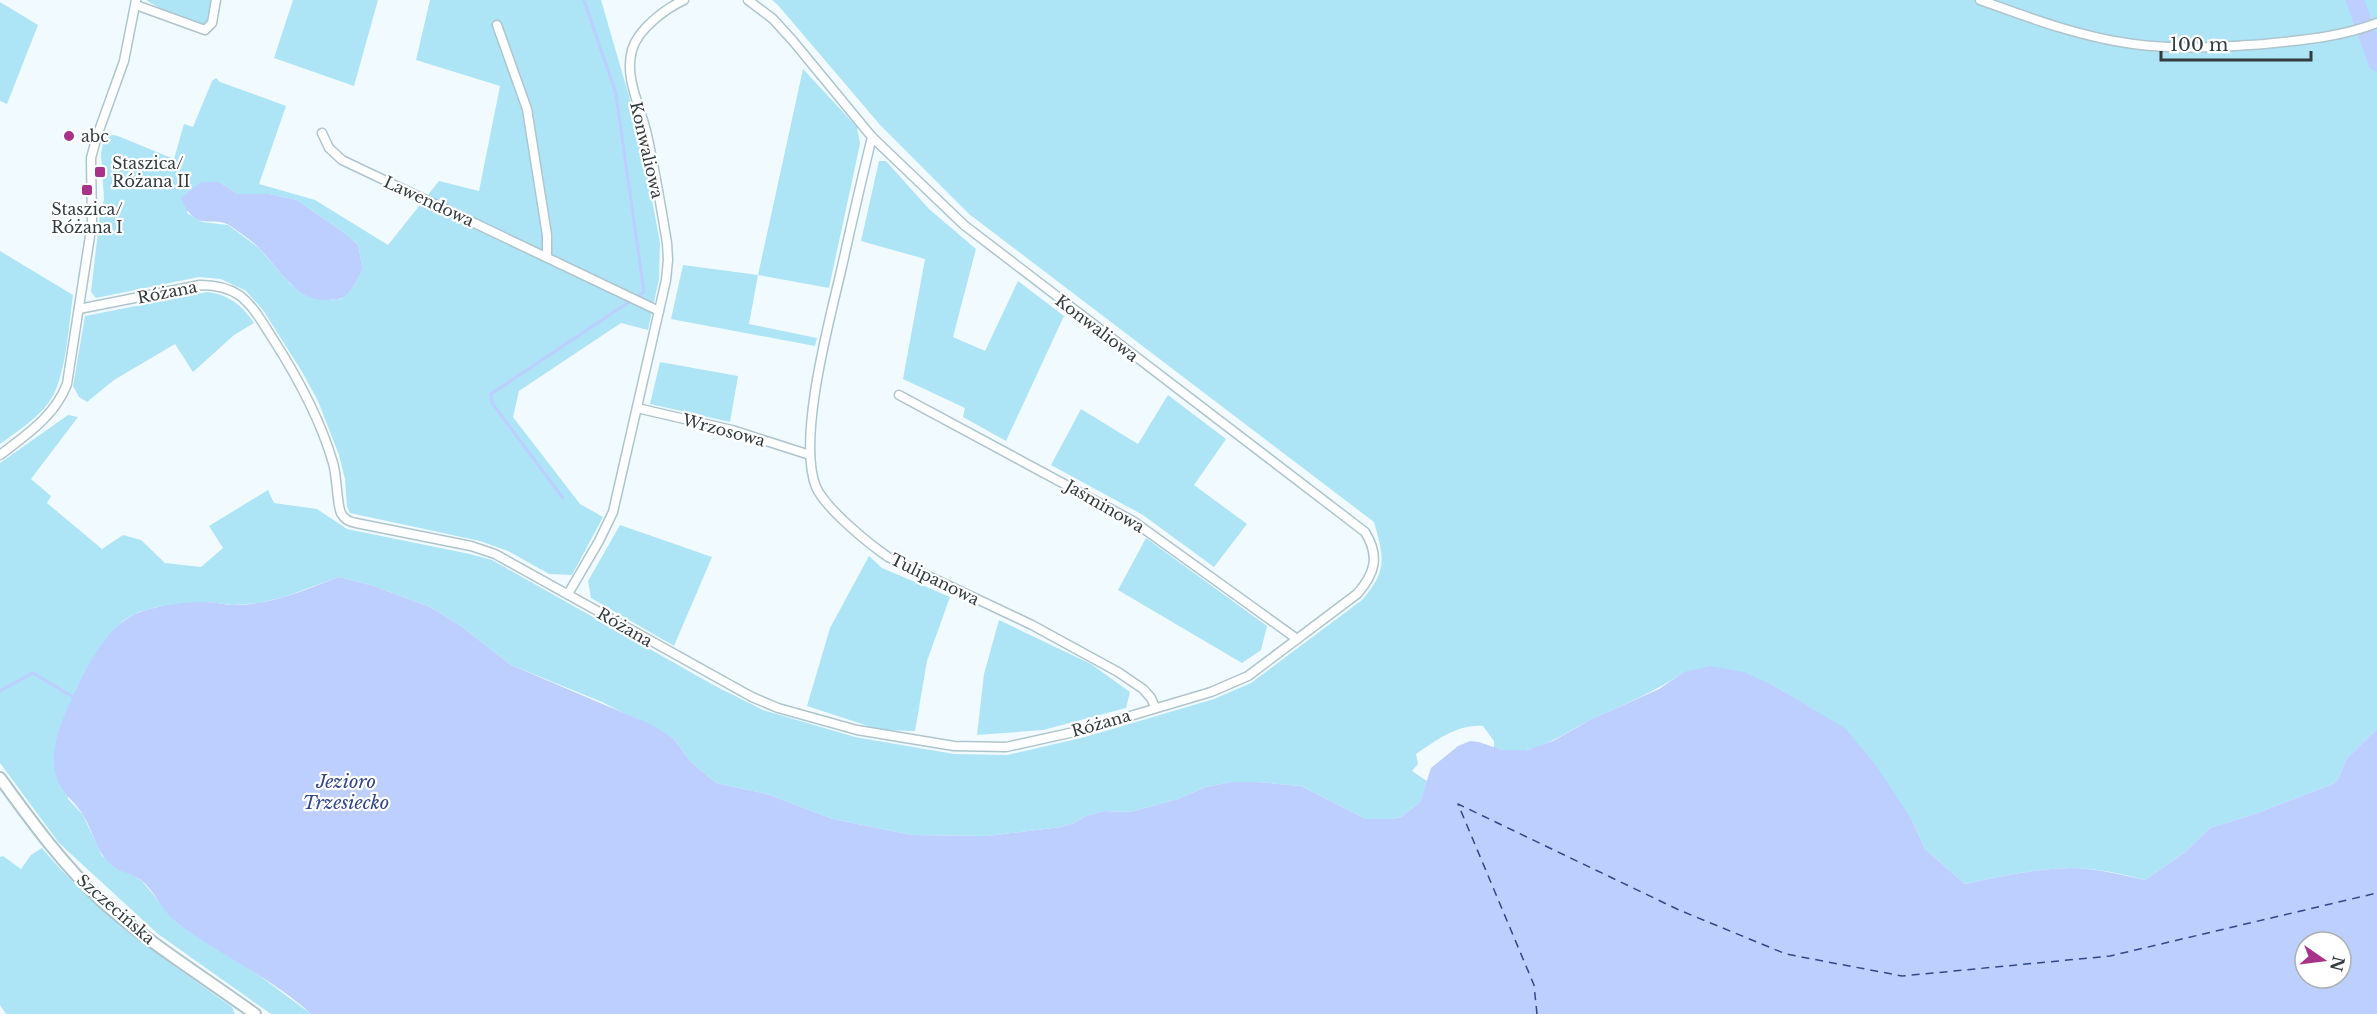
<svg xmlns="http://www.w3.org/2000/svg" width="2377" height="1014" viewBox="0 0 2377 1014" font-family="'Libre Baskerville',serif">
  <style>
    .green { fill: #ade5f7; fill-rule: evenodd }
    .water { fill: #bdcffe; fill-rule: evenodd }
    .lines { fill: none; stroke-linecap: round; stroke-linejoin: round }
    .stream { stroke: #bdcffe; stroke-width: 3 }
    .river { stroke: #bdcffe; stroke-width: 18 }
    .ferry { stroke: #32478a; stroke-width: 1.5; stroke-dasharray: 8 6; stroke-linecap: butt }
    .street-casing { stroke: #aec5cd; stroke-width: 11 }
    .secondary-casing { stroke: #aec5cd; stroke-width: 14 }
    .street { stroke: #fff; stroke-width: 8 }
    .secondary { stroke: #fff; stroke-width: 10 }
    .poi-dot { fill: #a93289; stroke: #fff; stroke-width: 2 }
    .labels { text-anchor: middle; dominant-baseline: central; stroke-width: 4.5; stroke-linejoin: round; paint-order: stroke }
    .poi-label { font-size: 16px; fill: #333c3f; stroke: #fff; text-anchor: start }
    .street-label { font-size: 16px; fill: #333c3f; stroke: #fff }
    .water-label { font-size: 18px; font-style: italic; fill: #32478a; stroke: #fff }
  </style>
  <rect width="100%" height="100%" fill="#f1fafe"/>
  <!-- green -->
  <g class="green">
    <path d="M146,0H212L208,21L204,26L159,8Z"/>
    <path d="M293,0H378L354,86L274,58Z"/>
    <path d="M430,0H601L640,134L660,243L659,279L648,330L621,323L519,391L513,417L580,504L603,517L572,575L549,574L508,551L480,541L350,513L347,507L345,479L339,455L318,401L301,370L263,310L246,291L221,279L199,277L96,298L91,292L100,214L104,199L101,153L105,134L118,136L174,159L184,124L193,127L212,81L216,78L220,82L286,106L259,184L315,200L388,245L439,181L479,191L500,86L416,60ZM201,182H219L238,194H269L297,200L346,234L358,245L363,269L350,291L341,299L323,300L304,293L290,284L259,248L228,225L202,222L187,213Z"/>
    <path d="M772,0H2377V729L2347,758L2338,779L2333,784L2255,814L2210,828L2184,853L2145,880C2122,874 2096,868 2071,868C2035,869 2000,876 1965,884L1925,849L1912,820L1844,728L1774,686L1684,672C1655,692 1624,704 1593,719C1570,729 1551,745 1526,750C1515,752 1504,751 1494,748V741L1483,726C1457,724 1437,740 1416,754L1418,764L1412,771L1427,781L1420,802L1401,817L1391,819H1366L1301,786L1257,782H1231L1206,787L1178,799L1130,812L1104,811L1086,816L1074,823L1061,827L987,836L912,835L833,819L767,794L716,783L690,761L674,739L602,702L511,665L461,626L430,607L374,586L339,577L284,597L259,603L233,605L208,602L157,607L139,612L124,620L111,634L94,657L62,722L68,799L83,815L102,856L142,881L176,922L260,976L311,1014H271L158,934L59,843L0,763V463L68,415L78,417L31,479L51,496L47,503L102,549L123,535L141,540L165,563L201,567L223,548L209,526L268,490L274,503L317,509L347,529L470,554L492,560L717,687L763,710L855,737L954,754L1007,755L1085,737L1214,699L1251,683L1362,600C1388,570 1384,558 1374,522L969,214L881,126L777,4Z"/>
    <path d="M0,2L38,25L7,104L0,101Z"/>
    <path d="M803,69L857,127L860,144L829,288L758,275L749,324L817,338L815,346L671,319L683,265L758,275Z"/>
    <path d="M879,161H886L929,209L976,249L953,337L985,351L1018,281L1064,316L1006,441L963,417L965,408L903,379L925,259L861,241Z"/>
    <path d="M0,251L73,295C69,323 66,380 49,402C37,419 16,432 0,444Z"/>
    <path d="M207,292C228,294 242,305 254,323L234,335L193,372L175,344L114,380L87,402L79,397L73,386L85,316Z"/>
    <path d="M660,362L738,376L730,422L650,404Z"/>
    <path d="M1168,395L1226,439L1194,485L1247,524L1214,567L1143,515L1051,465L1081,409L1138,444Z"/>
    <path d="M620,525L712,557L674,646L591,598L588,581Z"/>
    <path d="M1146,538L1267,626L1261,650L1242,663L1118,590Z"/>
    <path d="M869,556L882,568L950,597L927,661L915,731L880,730L807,706L830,628Z"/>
    <path d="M999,620L1091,664L1130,692L1126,708L1043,730L977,735L984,674Z"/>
    <path d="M42,848C96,913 164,959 232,1007L235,1014H6L0,1005V857L3,856L21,869L31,855Z"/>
  </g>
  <!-- water -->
  <g class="water">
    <path d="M201,182H219L238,194H269L297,200L346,234L358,245L363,269C357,278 352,293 342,298C338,300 332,299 328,300C297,302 279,269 261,250C253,241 241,234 232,227C213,213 197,236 181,198Z"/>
    <path d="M339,577L374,586L430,607L461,626L511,665L652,725L674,739L690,761L716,783L767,794L833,819L912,835L987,836L1061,827L1074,823L1086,816L1104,811L1130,812L1178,799L1206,787L1231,782H1257L1301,786L1366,819H1391L1401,817L1420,802L1431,768L1458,746L1470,741L1479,742L1502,750H1527L1553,741L1590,720L1659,689L1684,672L1711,666L1744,672L1774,686L1845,728L1875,764L1895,794L1912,820L1925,849L1965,884C2000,876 2035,869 2071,868C2096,868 2122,875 2145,880L2184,853L2210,828L2255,814L2333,784L2338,779L2347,758L2377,729V1014H311C271,977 219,955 176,922C162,911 155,891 141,880C132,874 121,872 113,866C95,852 94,832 83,815C76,803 65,796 59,783C45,755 63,717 75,692C89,663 108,624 140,612C160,605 185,602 207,602C216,602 225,605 234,605C271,605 305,590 339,577ZM2305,942H2341V978H2305Z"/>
  </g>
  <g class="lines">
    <!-- stream -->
    <g class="stream">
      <path d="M563,498L492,403L491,394L644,292L616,94L584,0"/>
      <path d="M0,691L33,673L73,697"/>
    </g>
    <!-- river -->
    <path class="river" d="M2355,0L2377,62"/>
    <!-- ferry -->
    <path class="ferry" d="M1537,1014L1534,985L1458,804L1679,910L1786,954L1902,976L2110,956L2377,893"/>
    <!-- street casing -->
    <g class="street-casing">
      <g id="street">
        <path d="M1980,0C2030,18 2080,37 2133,44C2177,50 2221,47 2265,44C2303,40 2341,37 2377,23"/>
        <path d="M136,5L205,30L212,23L216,0"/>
        <path d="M497,25L527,109L547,235V257"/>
        <path d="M322,133L329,148L342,160L659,311"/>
        <path d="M872,137C861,182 851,226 841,271C829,322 797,440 816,487C826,509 868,543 888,557L1032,625L1118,672L1143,689L1151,698L1155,707"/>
        <path d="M79,309L200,285C214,285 227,287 239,295C254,306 263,324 273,339C298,378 320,418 333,463C337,475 337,506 341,513C344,519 349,522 356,523L471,546L495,554L752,697L778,708L857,730L954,746L1006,747L1083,730L1211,692L1248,676L1357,594C1375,574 1380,556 1365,532L964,225L872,137L793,41L773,19L748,0"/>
        <path d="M899,395L1133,521L1297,639"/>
        <path d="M637,408L732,430L810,455"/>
        <path d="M0,455C26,435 55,416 67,384L92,223L91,158L97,136L124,61L136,0"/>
        <path d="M568,594L599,541L613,512L666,280L668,260L667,243C661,207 655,170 647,135C641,107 624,79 632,50C638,29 665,9 684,0"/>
      </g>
    </g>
    <!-- secondary casing -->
    <g class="secondary-casing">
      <path id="secondary" d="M0,778C32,822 63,865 103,902C150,944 204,977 255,1014"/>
    </g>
    <!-- street -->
    <use href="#street" class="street"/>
    <!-- secondary -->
    <use href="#secondary" class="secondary"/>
  </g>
  <!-- markers -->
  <g class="poi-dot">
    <circle cx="69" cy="136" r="6"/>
    <rect x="94" y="166" width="12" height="12" rx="3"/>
    <rect x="81" y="184" width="12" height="12" rx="3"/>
  </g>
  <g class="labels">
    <!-- poi labels -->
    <g class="poi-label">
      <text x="81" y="136">abc</text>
      <text x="112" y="163">Staszica/<tspan x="112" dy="18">Różana II</tspan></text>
      <text x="87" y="209" text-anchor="middle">Staszica/<tspan x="87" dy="18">Różana I</tspan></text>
    </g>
    <!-- street labels -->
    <g class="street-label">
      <text transform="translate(647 150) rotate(77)">Konwaliowa</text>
      <text transform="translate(429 201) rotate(25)">Lawendowa</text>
      <text transform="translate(167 292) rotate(-11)">Różana</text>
      <text transform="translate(1097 328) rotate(37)">Konwaliowa</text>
      <text transform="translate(724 430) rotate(15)">Wrzosowa</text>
      <text transform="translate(1105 506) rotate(30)">Jaśminowa</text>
      <text transform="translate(935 579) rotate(26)">Tulipanowa</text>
      <text transform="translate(625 627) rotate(30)">Różana</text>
      <text transform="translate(1101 723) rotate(-16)">Różana</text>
      <text transform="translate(116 909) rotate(41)">Szczecińska</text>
    </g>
    <!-- water labels -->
    <g class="water-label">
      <text x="346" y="782">Jezioro<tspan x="346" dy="21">Trzesiecko</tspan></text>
    </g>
  </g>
  <!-- north arrow -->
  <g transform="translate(2323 960) rotate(104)"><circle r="28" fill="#ffffff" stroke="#adb1b2" stroke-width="1.5"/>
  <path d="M0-4.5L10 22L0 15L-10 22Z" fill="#a93289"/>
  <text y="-9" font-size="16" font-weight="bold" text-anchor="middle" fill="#333c3f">N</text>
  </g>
  <!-- scale -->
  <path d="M2161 51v9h150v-9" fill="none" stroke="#333c3f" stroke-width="3"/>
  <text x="2170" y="51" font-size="18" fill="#333c3f" stroke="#ffffff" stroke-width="4.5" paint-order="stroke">100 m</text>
</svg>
